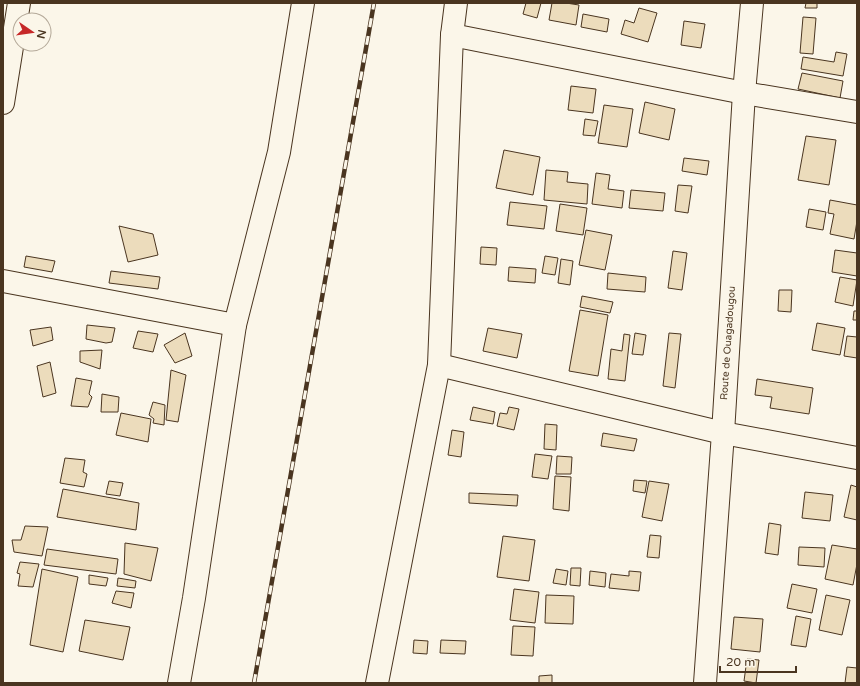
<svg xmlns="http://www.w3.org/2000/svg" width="860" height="686" viewBox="0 0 860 686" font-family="'Varela Round',sans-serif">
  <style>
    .building { fill: #ecdcbc; stroke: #4a3520 }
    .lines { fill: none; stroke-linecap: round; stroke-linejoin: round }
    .street-casing { stroke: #4a3520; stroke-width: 24 }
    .street { stroke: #fbf6e9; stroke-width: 22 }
    .rail-casing { stroke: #4a3520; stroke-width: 4.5 }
    .rail { stroke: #fbf6e9; stroke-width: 3; stroke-dasharray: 9; stroke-linecap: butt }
    .labels { text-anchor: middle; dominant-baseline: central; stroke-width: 3; stroke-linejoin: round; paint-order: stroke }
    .street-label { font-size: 10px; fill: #4a3520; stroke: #fbf6e9 }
  </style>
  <rect width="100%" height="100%" fill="#fbf6e9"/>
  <!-- building -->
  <g class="building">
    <path d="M526,3H541L537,18L523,14Z"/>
    <path d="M552,3H566L579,5L576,25L549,20Z"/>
    <path d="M806,3H817V8H805Z"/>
    <path d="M639,8L657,13L648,42L621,34L625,20L634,23Z"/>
    <path d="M583,14L609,19L607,32L581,27Z"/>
    <path d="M803,17L816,18L813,54L800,53Z"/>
    <path d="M684,21L705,24L701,48L681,45Z"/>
    <path d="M836,52L847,54L843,76L801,69L803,57L834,62Z"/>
    <path d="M802,73L843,81L840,98L798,89Z"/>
    <path d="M571,86L596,89L593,113L568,110Z"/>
    <path d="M645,102L675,109L669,140L639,133Z"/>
    <path d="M604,105L633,109L627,147L598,143Z"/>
    <path d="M585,119L598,121L595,136L583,135Z"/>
    <path d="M806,136L836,140L829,185L798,180Z"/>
    <path d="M504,150L540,157L533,195L496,188Z"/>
    <path d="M684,158L709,161L707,175L682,171Z"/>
    <path d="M546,170L568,172L567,182L588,184L587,204L544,200Z"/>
    <path d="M596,173L610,175L608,189L624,191L622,208L592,204Z"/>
    <path d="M678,185L692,186L688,213L675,211Z"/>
    <path d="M631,190L665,193L663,211L629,208Z"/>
    <path d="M830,200L857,205V221L854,239L830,234L834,214L828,213Z"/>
    <path d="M510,202L547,206L544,229L507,225Z"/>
    <path d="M560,204L587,208L583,235L556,231Z"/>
    <path d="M809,209L826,212L823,230L806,227Z"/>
    <path d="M119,226L153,234L158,255L128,262Z"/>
    <path d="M586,230L612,235L605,270L579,265Z"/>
    <path d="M481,247L497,248L496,265L480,264Z"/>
    <path d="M835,250L857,253V276L832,272Z"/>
    <path d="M673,251L687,253L682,290L668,288Z"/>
    <path d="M26,256L55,261L52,272L24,267Z"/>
    <path d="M545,256L558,258L555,275L542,273Z"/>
    <path d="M561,259L573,261L570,285L558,283Z"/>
    <path d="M509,267L536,269L535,283L508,281Z"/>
    <path d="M111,271L160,277L158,289L109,283Z"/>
    <path d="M608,273L646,277L645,292L607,289Z"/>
    <path d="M840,277L857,280L853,306L835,302Z"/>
    <path d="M779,290H792L791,312L778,311Z"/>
    <path d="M582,296L613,302L610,313L580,307Z"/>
    <path d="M580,310L608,315L598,376L569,371Z"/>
    <path d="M854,311H857V320H853Z"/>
    <path d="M817,323L845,328L840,355L812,350Z"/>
    <path d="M87,325L115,328L112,342L106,343L86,339Z"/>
    <path d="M51,327L53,340L33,346L30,330Z"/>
    <path d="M488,328L522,334L517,358L483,351Z"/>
    <path d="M138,331L158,334L153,352L133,348Z"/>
    <path d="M185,333L192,356L175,363L164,345Z"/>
    <path d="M635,333L646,335L643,355L632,354Z"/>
    <path d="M669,333L681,334L675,388L663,386Z"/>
    <path d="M624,334L630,335L625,381L608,379L611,349L622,351Z"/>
    <path d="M847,336L857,337V358L844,356Z"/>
    <path d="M102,350L100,369L80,362V351Z"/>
    <path d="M50,362L56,393L43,397L37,366Z"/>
    <path d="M171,370L186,375L178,422L166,420Z"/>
    <path d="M76,378L92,381L89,394L92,397L88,407L71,406Z"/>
    <path d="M757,379L813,388L809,414L770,408L772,397L755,395Z"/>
    <path d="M102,394L119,397L118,412H101Z"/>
    <path d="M153,402L165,405L164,425L153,423L154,419L149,415Z"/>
    <path d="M473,407L495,412L493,424L470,420Z"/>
    <path d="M509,407L519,409L514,430L497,426L500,413L507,414Z"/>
    <path d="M121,413L151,419L148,442L116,435Z"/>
    <path d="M545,424L557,425L556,450L544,449Z"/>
    <path d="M452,430L464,432L461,457L448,455Z"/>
    <path d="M603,433L637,439L634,451L601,446Z"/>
    <path d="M535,454L552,456L548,479L532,477Z"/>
    <path d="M557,456L572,457L571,474H556Z"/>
    <path d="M65,458L85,460L83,472L87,474L84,487L60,483Z"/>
    <path d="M555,476L571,477L569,511L553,509Z"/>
    <path d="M634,480L647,481L645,493L633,491Z"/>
    <path d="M109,481L123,483L120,496L106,494Z"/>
    <path d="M649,481L669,484L662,521L642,517Z"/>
    <path d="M851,485L857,487V520L844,517Z"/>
    <path d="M63,489L139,503L136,530L57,517Z"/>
    <path d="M805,492L833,495L830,521L802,518Z"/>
    <path d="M469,493L518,495L517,506L469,503Z"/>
    <path d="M769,523L781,525L778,555L765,553Z"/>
    <path d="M25,526L48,527L42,556L14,552L12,540H21Z"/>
    <path d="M650,535L661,536L659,558L647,557Z"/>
    <path d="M503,536L535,540L529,581L497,577Z"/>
    <path d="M125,543L158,548L151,581L124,574Z"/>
    <path d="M832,545L857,549V564L853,585L825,579Z"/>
    <path d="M799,547L825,548L824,567L798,565Z"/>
    <path d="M47,549L118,559L116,574L44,565Z"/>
    <path d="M20,562L39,564L33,587L18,586L20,574L17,573Z"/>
    <path d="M571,568H581L580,586L570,585Z"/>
    <path d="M42,569L78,577L63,652L30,645Z"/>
    <path d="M556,569L568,571L566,585L553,583Z"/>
    <path d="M590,571L606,573L605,587L589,585Z"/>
    <path d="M629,571L641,572L639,591L609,588L611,574L629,576Z"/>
    <path d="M89,575L108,578L106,586L89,584Z"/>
    <path d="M118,578L136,581L135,588L117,586Z"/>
    <path d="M792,584L817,589L812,613L787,608Z"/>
    <path d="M514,589L539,592L535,623L510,620Z"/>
    <path d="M116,591L134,593L131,608L112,603Z"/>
    <path d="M546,595L574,596L573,624L545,623Z"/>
    <path d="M826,595L850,600L842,635L819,630Z"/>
    <path d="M796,616L811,619L806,647L791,645Z"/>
    <path d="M734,617L763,619L760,652L731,649Z"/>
    <path d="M85,620L130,627L123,660L79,651Z"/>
    <path d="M513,626L535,627L533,656L511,655Z"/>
    <path d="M414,640L428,641L427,654L413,653Z"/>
    <path d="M441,640L466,641L465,654L440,653Z"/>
    <path d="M747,659L759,660L756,683L744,681Z"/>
    <path d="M847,667L857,668V683H845Z"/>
    <path d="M552,675V683H539V676Z"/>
  </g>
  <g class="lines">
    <!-- street casing -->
    <g class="street-casing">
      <g id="street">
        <path d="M452,35L744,93L857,112"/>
        <path d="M3,103L19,3"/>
        <path d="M3,281L235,325"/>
        <path d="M439,365L723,433L857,458"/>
        <path d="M179,683L194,598L235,325L279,152L303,3"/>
        <path d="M377,683L439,365L452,35L456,3"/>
        <path d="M705,683L723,433L744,93L752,3"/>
      </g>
    </g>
    <!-- street -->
    <use href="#street" class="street"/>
    <!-- rail casing -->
    <g class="rail-casing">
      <path id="rail" d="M254,683L374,3"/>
    </g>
    <!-- rail -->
    <use href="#rail" class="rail"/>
  </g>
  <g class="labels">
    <!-- street labels -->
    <g class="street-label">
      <text transform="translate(728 343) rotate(-86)">Route de Ouagadougou</text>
    </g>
  </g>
  <!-- border -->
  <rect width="860" height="686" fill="none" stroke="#4a3520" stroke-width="8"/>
  <!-- north arrow -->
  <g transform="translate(32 32) rotate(103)"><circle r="19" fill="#fbf6e9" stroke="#b4a999"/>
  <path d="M0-3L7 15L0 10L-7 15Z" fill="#c62828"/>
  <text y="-6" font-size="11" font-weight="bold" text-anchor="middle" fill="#4a3520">N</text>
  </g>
  <!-- scale -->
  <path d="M720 666v6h76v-6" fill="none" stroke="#4a3520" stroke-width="2"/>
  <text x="726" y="666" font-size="12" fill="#4a3520" stroke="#fbf6e9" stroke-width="3" paint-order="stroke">20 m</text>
</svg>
